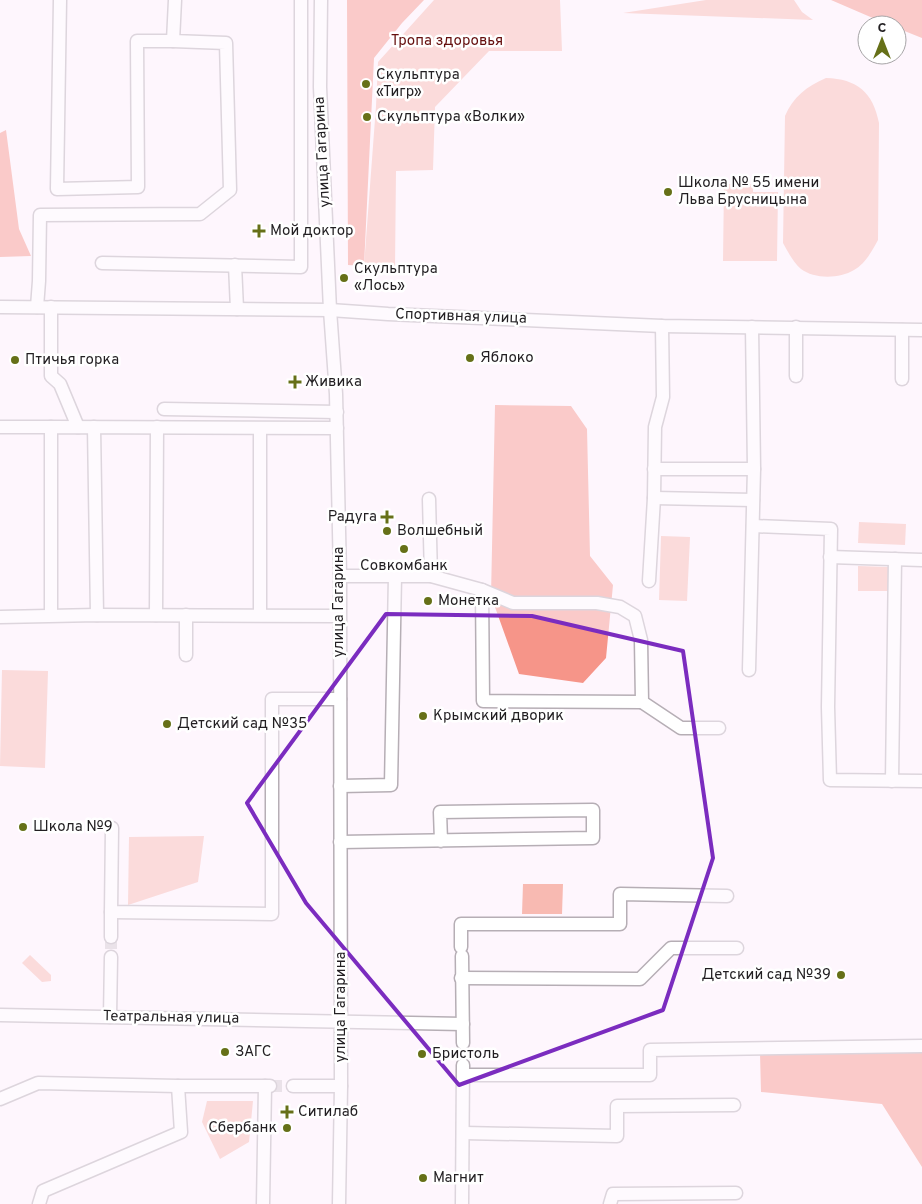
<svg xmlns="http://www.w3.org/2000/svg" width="922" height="1204" viewBox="0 0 922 1204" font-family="Overpass,sans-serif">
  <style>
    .green { fill: #f8bab2 }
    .forest { fill: #f69589 }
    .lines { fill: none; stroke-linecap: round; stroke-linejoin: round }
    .minor-tunnel { stroke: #d2cbd1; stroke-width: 12; stroke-dasharray: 12 6; stroke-linecap: butt }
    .minor-casing { stroke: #b6aeb5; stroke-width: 15 }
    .minor { stroke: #fff; stroke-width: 12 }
    .marked { fill: none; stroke: #7b2cbf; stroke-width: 4; stroke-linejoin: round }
    .poi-dot { fill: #667018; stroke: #fff; stroke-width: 2 }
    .labels { text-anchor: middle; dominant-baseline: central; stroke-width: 5; stroke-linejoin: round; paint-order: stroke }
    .park-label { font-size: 15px; fill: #650f0e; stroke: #fff }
    .poi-label { font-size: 15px; fill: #221f22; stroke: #fff; text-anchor: start }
    .street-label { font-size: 15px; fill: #221f22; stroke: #fff }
  </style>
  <rect width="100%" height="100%" fill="#fef6fd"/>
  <!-- green -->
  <g class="green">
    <path d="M434,0H560L562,51H489L435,107L433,170L396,171L395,268L364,266L376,106L378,62Z"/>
    <path d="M706,0H794L802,12L813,20L623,13Z"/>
    <path d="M826,78C857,79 873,92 879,123L878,240C872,251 865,264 854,270C839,279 814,279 801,269C793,262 788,252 783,243L785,116C793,97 807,86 826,78Z"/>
    <path d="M724,184H753V192H778L777,261H723Z"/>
    <path d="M859,522L906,524L905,545L858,543Z"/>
    <path d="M661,536L690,537L687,601L659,600Z"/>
    <path d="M858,566L889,567V591H858Z"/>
    <path d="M2,670L48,671L45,768L0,766Z"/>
    <path d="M204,836L198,882L128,905L129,837Z"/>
    <path d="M523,884H563L562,914H522Z"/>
    <path d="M30,955L51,975V981L42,982L22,963Z"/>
    <path d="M207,1101H253L249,1142L220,1159L202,1122Z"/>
  </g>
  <!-- forest -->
  <g class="forest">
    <path d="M347,0H424L402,23L374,58L364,266L348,265Z"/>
    <path d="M831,0H922V38L897,28V25H889Z"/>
    <path d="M6,130L19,229L31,256L0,257V133Z"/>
    <path d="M495,405L571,406L587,429L590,556L613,585L606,658L583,683L519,674L491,596Z"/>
    <path d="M922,1052V1167L882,1104L761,1092L760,1053Z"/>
  </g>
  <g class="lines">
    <!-- minor-tunnel -->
    <g class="minor-tunnel">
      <path d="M111,937V957"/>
      <path d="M463,1043V1065"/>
      <path d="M270,1086H293"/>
    </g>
    <!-- minor casing -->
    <g class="minor-casing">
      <g id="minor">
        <path d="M60,0L57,189L138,187L137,41H173"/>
        <path d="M321,0L320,87L330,310L336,394L340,576L341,1086L339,1204"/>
        <path d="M102,263L301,267V0"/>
        <path d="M235,265L237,309"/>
        <path d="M0,307L330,310L388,314L662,326L922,330"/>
        <path d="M37,307L39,281L40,215L200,214L230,190L226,43L173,41L175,0"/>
        <path d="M51,307V376L60,384L78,427"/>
        <path d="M796,376V327"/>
        <path d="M902,379V330"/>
        <path d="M164,409L337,412"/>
        <path d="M0,427H51"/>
        <path d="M94,427L97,615"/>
        <path d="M260,429V615"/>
        <path d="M654,469H754"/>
        <path d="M654,498L753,500"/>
        <path d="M429,499L431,576"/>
        <path d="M753,526L831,529L828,707L830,780L922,781"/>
        <path d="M830,557L922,560"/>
        <path d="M340,576H431L482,590L513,603H597L620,607L635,616L641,640L642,702L681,728H719"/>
        <path d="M649,581L654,498L655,427L663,397L662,326"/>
        <path d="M482,590L483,701L642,702"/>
        <path d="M51,615V427L337,428"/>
        <path d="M156,615L157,427"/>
        <path d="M186,615V655"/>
        <path d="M0,617L97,615L339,616"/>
        <path d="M749,670L754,469L752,327"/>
        <path d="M892,781L895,559"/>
        <path d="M340,786L391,785L395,576"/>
        <path d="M112,828L111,912L272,914V699H340"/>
        <path d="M340,842L593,838V810L440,812L441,841"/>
        <path d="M111,937V912"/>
        <path d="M461,947V924H620V894L727,896"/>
        <path d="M462,956L463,1043"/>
        <path d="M461,978L640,979L671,948H737"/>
        <path d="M0,1015L463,1024"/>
        <path d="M110,1017L111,957"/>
        <path d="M464,1075H650V1050L922,1046"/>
        <path d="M293,1086H341"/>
        <path d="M0,1099L38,1083L178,1086H270"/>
        <path d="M464,1133L617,1136V1106L734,1105"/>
        <path d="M39,1204L43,1191L181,1132L178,1086"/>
        <path d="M263,1204L265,1086"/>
        <path d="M462,1204L463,1065"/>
        <path d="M610,1204L613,1194L736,1193"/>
      </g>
    </g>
    <!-- minor -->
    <use href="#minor" class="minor"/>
  </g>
  <!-- marked area -->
  <path d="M0 0H922V1204H0ZM386,614L532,616L683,651L713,858L663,1010L459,1085L306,903L247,803Z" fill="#fef6fd" fill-opacity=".55" fill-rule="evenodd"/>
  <path class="marked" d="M386,614L532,616L683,651L713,858L663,1010L459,1085L306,903L247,803Z"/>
  <!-- markers -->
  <g class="poi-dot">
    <circle cx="366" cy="84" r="5"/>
    <circle cx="367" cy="117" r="5"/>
    <circle cx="668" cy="192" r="5"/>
    <path d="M256.5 223.5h5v5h5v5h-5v5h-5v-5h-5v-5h5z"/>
    <circle cx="344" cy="278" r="5"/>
    <circle cx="470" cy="358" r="5"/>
    <circle cx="15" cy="360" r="5"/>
    <path d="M292.5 374.5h5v5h5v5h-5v5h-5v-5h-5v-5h5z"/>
    <path d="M384.5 509.5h5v5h5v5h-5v5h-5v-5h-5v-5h5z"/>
    <circle cx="387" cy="531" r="5"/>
    <circle cx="404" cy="549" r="5"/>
    <circle cx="428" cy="601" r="5"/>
    <circle cx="423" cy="716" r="5"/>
    <circle cx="167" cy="724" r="5"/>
    <circle cx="23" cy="827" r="5"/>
    <circle cx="841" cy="975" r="5"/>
    <circle cx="225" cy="1052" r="5"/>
    <circle cx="422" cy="1054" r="5"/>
    <path d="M284.5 1104.5h5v5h5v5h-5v5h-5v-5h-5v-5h5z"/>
    <circle cx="287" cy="1128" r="5"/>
    <circle cx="423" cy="1178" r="5"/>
  </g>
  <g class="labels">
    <!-- park labels -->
    <g class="park-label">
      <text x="447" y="41">Тропа здоровья</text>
    </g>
    <!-- poi labels -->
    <g class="poi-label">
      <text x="376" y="75">Скульптура<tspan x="376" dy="17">«Тигр»</tspan></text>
      <text x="377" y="117">Скульптура «Волки»</text>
      <text x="678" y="183">Школа № 55 имени<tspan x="678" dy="17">Льва Брусницына</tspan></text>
      <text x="270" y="231">Мой доктор</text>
      <text x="354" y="269">Скульптура<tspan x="354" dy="17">«Лось»</tspan></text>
      <text x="480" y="358">Яблоко</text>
      <text x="25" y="360">Птичья горка</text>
      <text x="305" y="382">Живика</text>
      <text x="377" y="517" text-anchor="end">Радуга</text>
      <text x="397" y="531">Волшебный</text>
      <text x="404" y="566" text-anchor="middle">Совкомбанк</text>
      <text x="438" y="601">Монетка</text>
      <text x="433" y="716">Крымский дворик</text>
      <text x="177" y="724">Детский сад №35</text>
      <text x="33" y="827">Школа №9</text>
      <text x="831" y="975" text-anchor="end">Детский сад №39</text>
      <text x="235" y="1052">ЗАГС</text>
      <text x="432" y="1054">Бристоль</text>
      <text x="298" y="1112">Ситилаб</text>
      <text x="277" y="1128" text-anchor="end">Сбербанк</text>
      <text x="433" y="1178">Магнит</text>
    </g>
    <!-- street labels -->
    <g class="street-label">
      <text transform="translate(323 152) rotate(-93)">улица Гагарина</text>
      <text transform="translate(461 317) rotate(2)">Спортивная улица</text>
      <text transform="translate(339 602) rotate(-90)">улица Гагарина</text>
      <text transform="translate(341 1007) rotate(-90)">улица Гагарина</text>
      <text transform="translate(171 1018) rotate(1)">Театральная улица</text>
    </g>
  </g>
  <!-- north arrow -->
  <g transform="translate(882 40)"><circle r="24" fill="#ffffff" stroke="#a7a5a7"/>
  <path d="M0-4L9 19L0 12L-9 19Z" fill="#667018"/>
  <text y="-8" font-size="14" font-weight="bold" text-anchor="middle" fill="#221f22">С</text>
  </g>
</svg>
